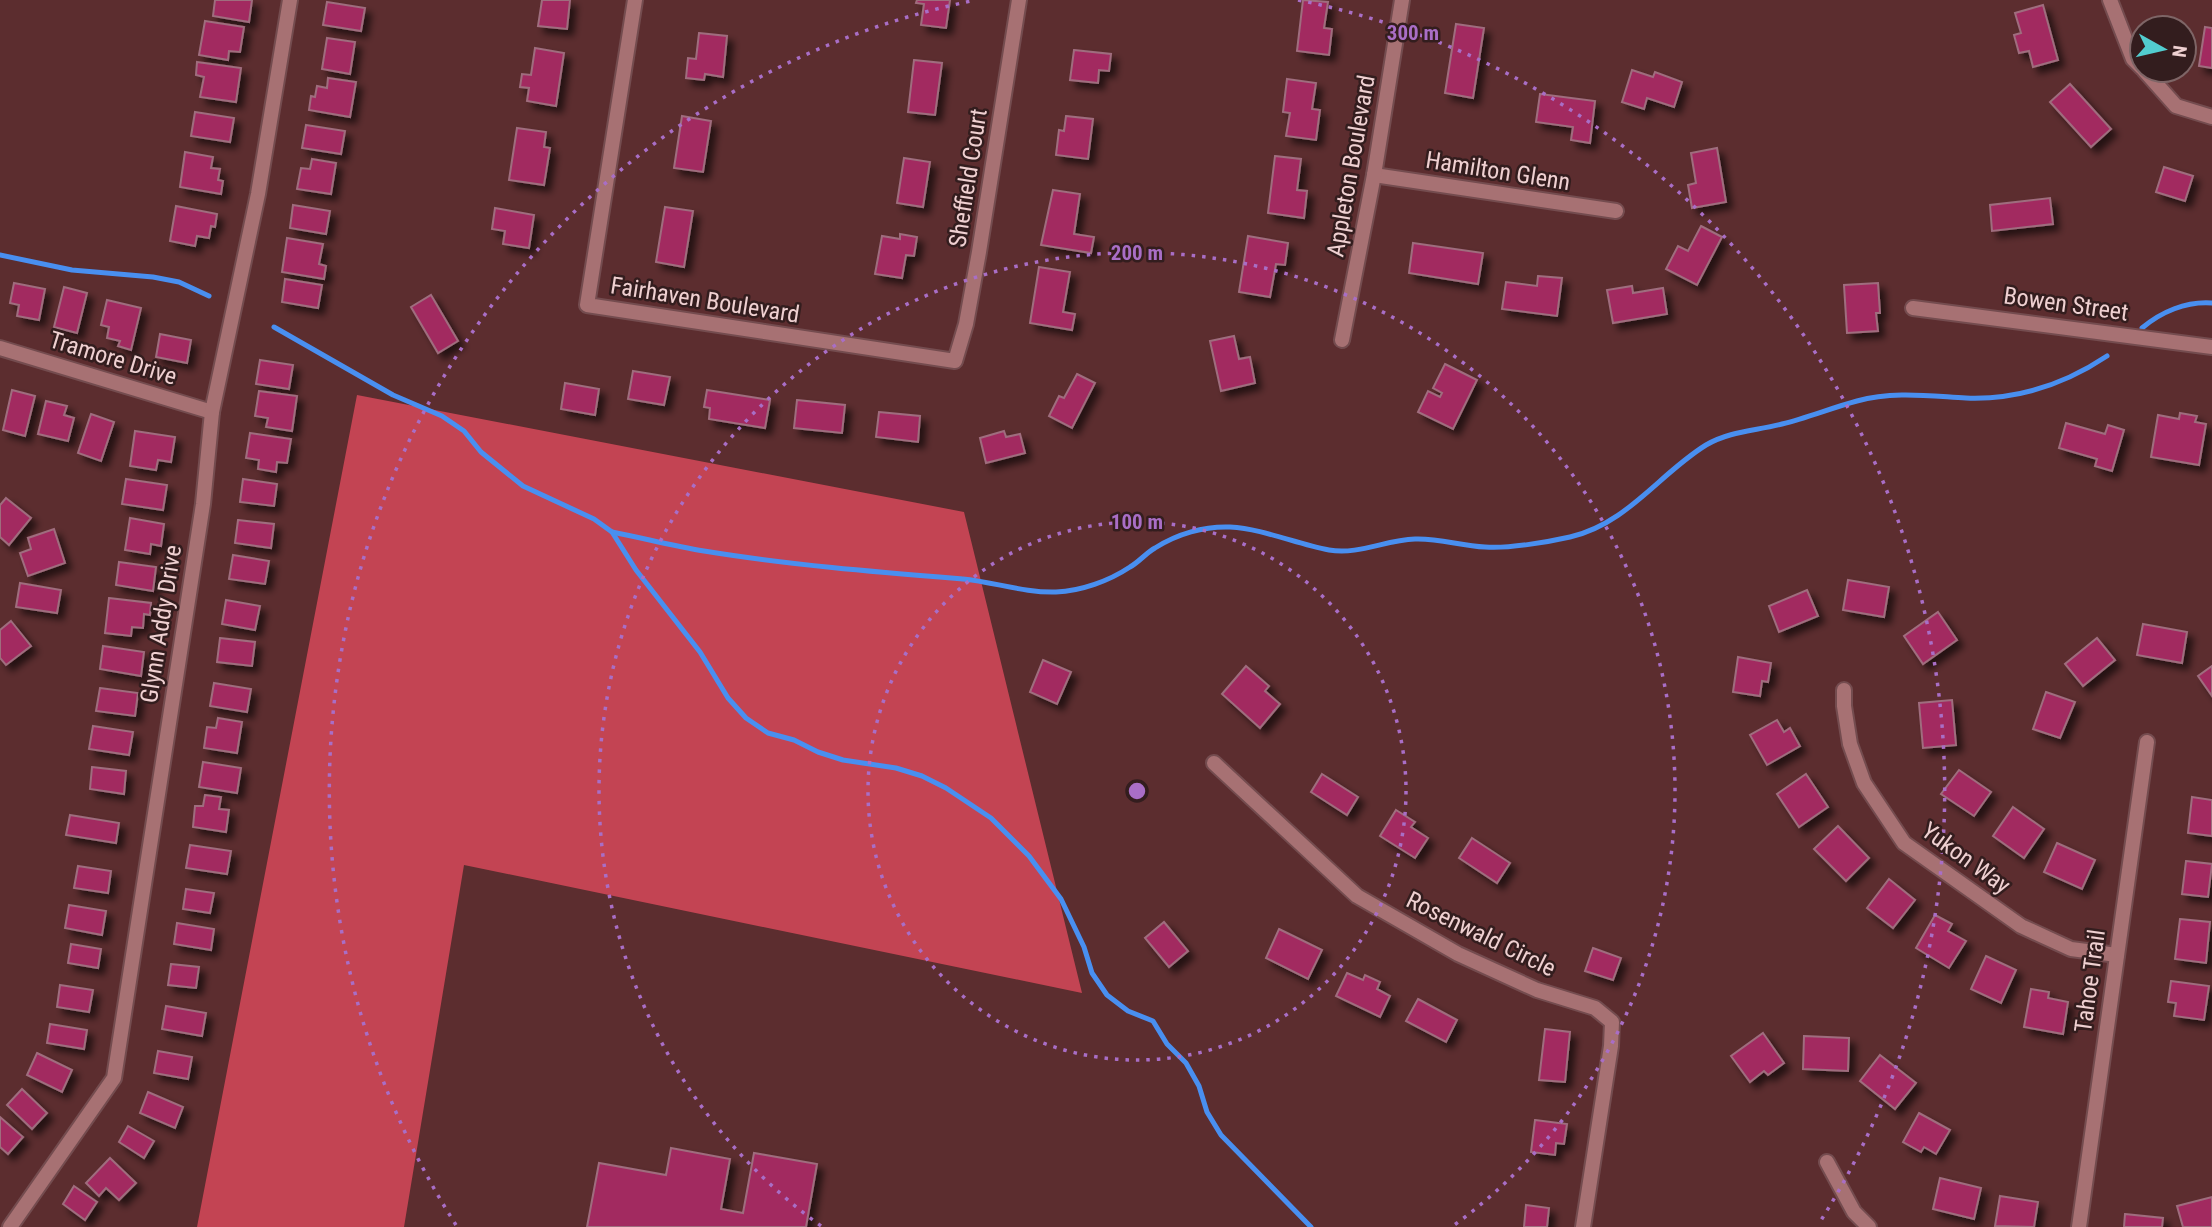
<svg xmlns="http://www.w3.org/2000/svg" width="2212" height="1227" viewBox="0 0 2212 1227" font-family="'Roboto Condensed',sans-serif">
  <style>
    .forest { fill: #c34453 }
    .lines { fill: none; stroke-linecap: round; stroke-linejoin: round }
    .stream { stroke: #498ff0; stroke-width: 5 }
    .building { fill: #a22a61; stroke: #9f6d7e; stroke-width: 2; filter: url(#shadow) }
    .street-casing { stroke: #744c4f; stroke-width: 18 }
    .street { stroke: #a77173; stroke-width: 14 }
    .ring { fill: none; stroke: #a96ec6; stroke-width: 3.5; stroke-dasharray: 3.5 7 }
    .labels { text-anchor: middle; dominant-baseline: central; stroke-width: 5; stroke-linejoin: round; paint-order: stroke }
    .street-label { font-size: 24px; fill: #efd0d1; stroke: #331d1e }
    .centre { fill: #a96ec6; stroke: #331d1e; stroke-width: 3.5 }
    .ring-label { font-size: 21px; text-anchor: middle; font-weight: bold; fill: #a96ec6; stroke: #331d1e; stroke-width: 5; stroke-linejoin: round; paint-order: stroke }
  </style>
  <defs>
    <filter id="shadow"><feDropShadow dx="6" dy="6" stdDeviation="3.5" flood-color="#0009"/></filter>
  </defs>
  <rect width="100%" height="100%" fill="#5c2d2f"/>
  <!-- forest -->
  <path class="forest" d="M357,395L964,512L1082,993L464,865L404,1227H197Z"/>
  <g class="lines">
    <!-- stream -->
    <g class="stream">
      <path d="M0,255L72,270L153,277L179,282L209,296"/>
      <path d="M274,327L393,395L442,416L464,431L481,452L523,486L594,519L612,532L636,570L700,652L728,698L746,718L768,733L794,740L818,752L843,760L896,768L922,776L946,788L991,818L1029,856L1061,899L1084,947L1092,973L1107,995L1128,1011L1153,1021L1167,1044L1186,1063L1199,1086L1207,1112L1221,1135L1311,1227"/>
      <path d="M2142,328C2161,312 2186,301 2212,303"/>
      <path d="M612,532C643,538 673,546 704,551C790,565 877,572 963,579C994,582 1025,593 1056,592C1081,591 1109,581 1130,567C1139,562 1146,553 1155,548C1177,534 1204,526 1230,527C1264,529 1296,544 1329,550C1359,555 1385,540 1415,539C1439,538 1461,546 1485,547C1507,549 1548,542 1570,537C1627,524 1659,474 1706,445C1730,431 1755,431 1782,424C1807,418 1831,408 1857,401C1893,391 1929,396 1966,398C2017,400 2065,384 2107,356"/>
    </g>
  </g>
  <!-- building -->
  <g class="building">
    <path d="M215,0H252L249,22L213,16Z"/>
    <path d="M542,0H570L567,29L538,26Z"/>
    <path d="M917,0H950L946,28L921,25L924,4L916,3Z"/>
    <path d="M1303,0L1328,2L1324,28L1332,29L1329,55L1297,51Z"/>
    <path d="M327,2L365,8L361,31L323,25Z"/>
    <path d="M2043,5L2058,60L2033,67L2029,51L2019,53L2014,35L2021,33L2015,13Z"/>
    <path d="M205,21L244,27L240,52L229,51L228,60L199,55Z"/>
    <path d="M1456,24L1484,28L1473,98L1445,93Z"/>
    <path d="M2205,27L2212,28V68L2199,66Z"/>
    <path d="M699,33L727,36L723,77L705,74L704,80L686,78L688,58L696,59Z"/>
    <path d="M327,38L355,42L350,74L322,69Z"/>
    <path d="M535,48L564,53L556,106L527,101L529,88L520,87L522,74L531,75Z"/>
    <path d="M1074,50L1111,54L1109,71L1099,70L1098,83L1070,80Z"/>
    <path d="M914,60L942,63L935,115L908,112Z"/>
    <path d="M197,62L241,68L236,102L200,97L204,77L196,75Z"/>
    <path d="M1632,70L1653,77L1655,72L1682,82L1674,107L1647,98L1644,109L1622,102Z"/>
    <path d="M328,78L356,82L350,117L309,110L311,96L315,97L317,86L327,88Z"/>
    <path d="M1287,79L1316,83L1312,109L1320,110L1316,140L1286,136L1290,113L1283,112Z"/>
    <path d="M2070,84L2111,129L2091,147L2050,102Z"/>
    <path d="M1540,94L1595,101L1590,143L1571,140L1573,127L1536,122Z"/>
    <path d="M195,112L234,118L230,142L191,136Z"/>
    <path d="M682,116L711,121L703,172L674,168Z"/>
    <path d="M1066,116L1093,119L1088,159L1056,155L1059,130L1064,131Z"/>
    <path d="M306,125L345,131L341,154L302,148Z"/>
    <path d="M517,128L546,132L544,147L550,148L544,185L509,180Z"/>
    <path d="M1717,148L1726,202L1692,208L1688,185L1696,183L1691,153Z"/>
    <path d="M185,152L213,157L211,168L220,169L218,180L223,181L221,194L180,187Z"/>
    <path d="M1275,156L1301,159L1297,190L1307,191L1304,218L1268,213Z"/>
    <path d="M904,158L930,162L923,207L897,203Z"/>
    <path d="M312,159L336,163L331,194L297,189L301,168L310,169Z"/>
    <path d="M2164,167L2193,176L2185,201L2156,192Z"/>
    <path d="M1053,190L1080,194L1074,234L1094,237L1091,253L1041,245Z"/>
    <path d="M2050,198L2053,224L1992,231L1990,205Z"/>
    <path d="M293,205L330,211L326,234L290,228Z"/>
    <path d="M176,206L217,214L215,227L211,226L209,238L197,236L195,246L170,241Z"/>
    <path d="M665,207L693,211L684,267L656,262Z"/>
    <path d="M495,208L534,215L529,248L503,244L505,231L492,229Z"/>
    <path d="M1701,226L1722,237L1697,285L1666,269L1678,246L1688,251Z"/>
    <path d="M900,234L917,237L914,256L906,255L902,278L875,274L882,236L900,239Z"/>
    <path d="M1248,236L1288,243L1285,265L1276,264L1270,297L1239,292Z"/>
    <path d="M287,238L323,244L319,264L326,266L324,279L282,272Z"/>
    <path d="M1413,243L1483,253L1478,284L1409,273Z"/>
    <path d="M1039,267L1070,272L1063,312L1075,314L1072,330L1030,323Z"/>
    <path d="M1538,276L1562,278L1557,316L1502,309L1506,282L1537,286Z"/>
    <path d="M285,279L322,285L318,308L282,302Z"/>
    <path d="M14,283L45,289L39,320L17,316L19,305L10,303Z"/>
    <path d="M1878,283L1880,313H1876L1878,331L1847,333L1844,285Z"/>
    <path d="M1632,286L1633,293L1663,288L1667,314L1613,323L1607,290Z"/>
    <path d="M64,287L87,293L77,333L54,327Z"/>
    <path d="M431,295L458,341L438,353L411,307Z"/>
    <path d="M107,300L141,308L131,350L118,346L120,341L107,338L109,327L101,325Z"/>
    <path d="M160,334L191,340L187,363L156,357Z"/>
    <path d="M1234,336L1239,359L1250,357L1255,383L1221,391L1210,341Z"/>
    <path d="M260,360L293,365L289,389L256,384Z"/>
    <path d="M1445,364L1477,380L1453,429L1418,412L1428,391L1440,397L1442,393L1433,388Z"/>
    <path d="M633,371L670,377L664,405L628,399Z"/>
    <path d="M1077,374L1095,383L1072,428L1049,416L1059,396L1064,398Z"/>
    <path d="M565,383L599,389L595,415L561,409Z"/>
    <path d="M12,390L35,396L25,436L3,430Z"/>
    <path d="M707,390L770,400L765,428L709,419L710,408L704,407Z"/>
    <path d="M259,391L297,396L292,431L266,427L268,418L255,416Z"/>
    <path d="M797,400L845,405L842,433L794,428Z"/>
    <path d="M46,401L67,406L64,415L74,418L68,441L38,434Z"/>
    <path d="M879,412L920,416L918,442L876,437Z"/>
    <path d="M2180,413L2197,416L2195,422L2206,424L2199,465L2151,457L2158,415L2179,419Z"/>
    <path d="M91,414L114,422L101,461L78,453Z"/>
    <path d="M2066,423L2105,434L2108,425L2124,430L2112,471L2095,466L2097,459L2059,448Z"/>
    <path d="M135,431L175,437L171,462L158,460L156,470L130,466Z"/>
    <path d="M1004,431L1006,437L1020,434L1025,453L986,463L980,438Z"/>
    <path d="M250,433L291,439L287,463L277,462L276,472L258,469L259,460L246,458Z"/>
    <path d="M126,479L167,485L163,510L122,504Z"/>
    <path d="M243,479L277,484L274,506L240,502Z"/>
    <path d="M6,498L31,518L9,545L0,537V505Z"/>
    <path d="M130,518L164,524L161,546L151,544L150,554L125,550Z"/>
    <path d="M238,520L274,524L271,548L235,543Z"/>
    <path d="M54,529L65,563L28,576L20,553L31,549L28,538Z"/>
    <path d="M233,555L269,561L265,584L229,579Z"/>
    <path d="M119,562L156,567L153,591L116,585Z"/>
    <path d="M1848,580L1889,587L1884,617L1843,610Z"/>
    <path d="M20,583L61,590L57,613L16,607Z"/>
    <path d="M1807,590L1818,616L1779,632L1769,606Z"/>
    <path d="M109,598L151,603L150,615L144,614L143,628L132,627L131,636L105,633Z"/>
    <path d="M226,600L260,606L255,630L222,624Z"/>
    <path d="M1938,612L1957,640L1923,664L1904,636Z"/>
    <path d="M11,621L31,646L6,665L0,658V630Z"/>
    <path d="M2143,624L2187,632L2182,663L2137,655Z"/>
    <path d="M220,638L255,642L252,666L217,662Z"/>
    <path d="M2097,638L2115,660L2083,686L2065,664Z"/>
    <path d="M103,646L144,652L141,676L100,669Z"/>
    <path d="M1738,657L1771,663L1768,682L1762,681L1760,696L1733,692Z"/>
    <path d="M1043,660L1071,672L1057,704L1030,692Z"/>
    <path d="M1246,666L1269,686L1265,691L1280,704L1260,728L1222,694Z"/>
    <path d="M2212,666V696L2198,676Z"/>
    <path d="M214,683L251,689L247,712L210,706Z"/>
    <path d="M100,688L138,693L135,716L96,711Z"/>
    <path d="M2046,692L2075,702L2060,738L2033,729Z"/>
    <path d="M1952,700L1956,745L1923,748L1919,703Z"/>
    <path d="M218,718L242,722L237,753L204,748L207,727L216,728Z"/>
    <path d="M1777,720L1784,732L1790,728L1800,746L1767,765L1750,735Z"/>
    <path d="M93,726L133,732L129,755L89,749Z"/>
    <path d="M203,762L241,768L237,793L199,787Z"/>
    <path d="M92,767L126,771L124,794L90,789Z"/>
    <path d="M1959,770L1991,792L1974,816L1941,794Z"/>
    <path d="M1322,774L1358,797L1347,815L1311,792Z"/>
    <path d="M1806,774L1828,807L1799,827L1777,794Z"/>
    <path d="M205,795L221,797L219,809L229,810L226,832L193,827L195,806H203Z"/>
    <path d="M2192,797L2212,800V836L2188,833Z"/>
    <path d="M2013,807L2044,829L2024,858L1993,836Z"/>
    <path d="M1396,810L1415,822L1411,827L1428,838L1415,858L1380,836Z"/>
    <path d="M70,815L119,823L116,843L66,835Z"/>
    <path d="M1838,826L1869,858L1846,881L1814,849Z"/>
    <path d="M1472,838L1510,863L1497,883L1459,858Z"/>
    <path d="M2057,843L2095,860L2082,889L2044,872Z"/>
    <path d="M190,845L231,851L227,874L186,868Z"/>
    <path d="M2186,861L2212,864L2208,897L2182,894Z"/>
    <path d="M78,866L111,871L108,893L74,888Z"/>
    <path d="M1889,879L1915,900L1893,928L1867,908Z"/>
    <path d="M186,889L214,893L210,913L183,909Z"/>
    <path d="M69,905L106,911L102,935L65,928Z"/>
    <path d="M1935,915L1952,924L1948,931L1966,941L1949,968L1916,948Z"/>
    <path d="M2180,919L2210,922L2206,963L2175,959Z"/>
    <path d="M1164,922L1188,951L1169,967L1145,938Z"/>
    <path d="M177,923L214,929L211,950L174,944Z"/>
    <path d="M1279,929L1322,950L1308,979L1266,958Z"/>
    <path d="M71,944L101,949L98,968L68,963Z"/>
    <path d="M1593,948L1621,958L1613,980L1585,971Z"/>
    <path d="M1986,956L2016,970L2001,1003L1971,989Z"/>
    <path d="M171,964L199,967L196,988L168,985Z"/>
    <path d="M1347,973L1363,980L1365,975L1380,982L1377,989L1390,996L1380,1017L1336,996Z"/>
    <path d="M2171,981L2209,986L2204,1020L2174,1016L2176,1003L2168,1002Z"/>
    <path d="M60,985L93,990L89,1012L57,1007Z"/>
    <path d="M2031,989L2049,992L2048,998L2068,1002L2063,1034L2024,1027Z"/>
    <path d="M1418,999L1457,1020L1446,1042L1406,1021Z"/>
    <path d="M166,1006L206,1013L202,1036L162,1029Z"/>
    <path d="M50,1024L87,1030L84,1049L47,1043Z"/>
    <path d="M1545,1029L1570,1032L1565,1082L1539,1080Z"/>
    <path d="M1763,1033L1784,1063L1768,1075L1764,1071L1750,1082L1731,1056Z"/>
    <path d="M1804,1036L1849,1038L1848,1071L1803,1069Z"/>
    <path d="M158,1051L192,1057L188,1079L154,1073Z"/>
    <path d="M37,1053L72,1070L62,1092L27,1075Z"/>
    <path d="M1880,1055L1916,1083L1895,1109L1860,1081Z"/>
    <path d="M22,1089L47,1113L32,1129L7,1105Z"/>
    <path d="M148,1092L183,1107L175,1128L140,1113Z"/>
    <path d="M1919,1113L1950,1130L1936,1154L1924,1147L1921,1152L1903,1142Z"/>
    <path d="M0,1117L23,1137L8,1154L0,1147Z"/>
    <path d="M1535,1120L1567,1124L1564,1144L1556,1143L1555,1155L1531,1152Z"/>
    <path d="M128,1126L154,1141L144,1158L119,1142Z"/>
    <path d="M671,1148L730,1159L721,1209L743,1213L754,1153L817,1164L806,1227H587L599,1163L666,1175Z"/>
    <path d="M110,1158L136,1183L119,1200L106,1188L99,1196L86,1183Z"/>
    <path d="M1940,1178L1981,1188L1974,1219L1933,1209Z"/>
    <path d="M74,1186L97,1202L85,1220L63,1204Z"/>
    <path d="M2000,1196L2038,1202L2034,1227L1995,1226Z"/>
    <path d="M2212,1197V1227H2183L2177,1206Z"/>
    <path d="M1526,1205L1549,1208L1547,1227H1524Z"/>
    <path d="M2125,1214L2163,1218L2162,1227H2124Z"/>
  </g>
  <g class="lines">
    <!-- street casing -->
    <g class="street-casing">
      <g id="street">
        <path d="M635,0L587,305L955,361L966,324L979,252L1019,0"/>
        <path d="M2110,0L2133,59L2142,68"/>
        <path d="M2144,70L2176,106L2212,117"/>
        <path d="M1374,175L1616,211"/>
        <path d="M1913,308L2212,347"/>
        <path d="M1342,340L1374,175L1402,0"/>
        <path d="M0,348L212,412"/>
        <path d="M1844,690V706L1850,744L1864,783L1904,843L2021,926L2071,949L2117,955"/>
        <path d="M1214,763L1357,896L1458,954L1537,990L1595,1008L1612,1022L1611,1046L1583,1227"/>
        <path d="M1827,1162L1854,1212L1869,1227"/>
        <path d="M10,1227L114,1078L203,504L212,412L258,194L290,0"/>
        <path d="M2079,1227L2147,742"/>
      </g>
    </g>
    <!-- street -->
    <use href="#street" class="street"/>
  </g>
  <!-- distance rings -->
  <g class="ring">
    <circle cx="1137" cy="791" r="269"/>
    <path d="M821 1226A538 538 0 1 1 1453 1226"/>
    <path d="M456 1225A807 807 0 0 1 976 0M1298 0A807 807 0 0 1 1818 1225"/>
  </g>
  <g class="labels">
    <!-- street labels -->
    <g class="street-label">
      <text transform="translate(1351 166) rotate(-80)">Appleton Boulevard</text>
      <text transform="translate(1498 171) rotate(9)">Hamilton Glenn</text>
      <text transform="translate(968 178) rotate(-81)">Sheffield Court</text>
      <text transform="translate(705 300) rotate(9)">Fairhaven Boulevard</text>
      <text transform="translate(2066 304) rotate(8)">Bowen Street</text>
      <text transform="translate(113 358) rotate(17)">Tramore Drive</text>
      <text transform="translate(161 624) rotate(-81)">Glynn Addy Drive</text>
      <text transform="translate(1966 858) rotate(36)">Yukon Way</text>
      <text transform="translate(1481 934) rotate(26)">Rosenwald Circle</text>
      <text transform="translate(2090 981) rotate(-82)">Tahoe Trail</text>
    </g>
  </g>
  <circle cx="1137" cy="791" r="10" class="centre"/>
  <g class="ring-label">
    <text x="1413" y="40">300 m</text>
    <text x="1137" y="260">200 m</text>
    <text x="1137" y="529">100 m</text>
  </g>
  <!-- north arrow -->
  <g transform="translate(2163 49) rotate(98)"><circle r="33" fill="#331d1e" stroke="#7e6566" stroke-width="2"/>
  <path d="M0-5L12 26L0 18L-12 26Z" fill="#52cdcf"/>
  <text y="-10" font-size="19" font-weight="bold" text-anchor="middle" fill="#efd0d1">N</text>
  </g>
</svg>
